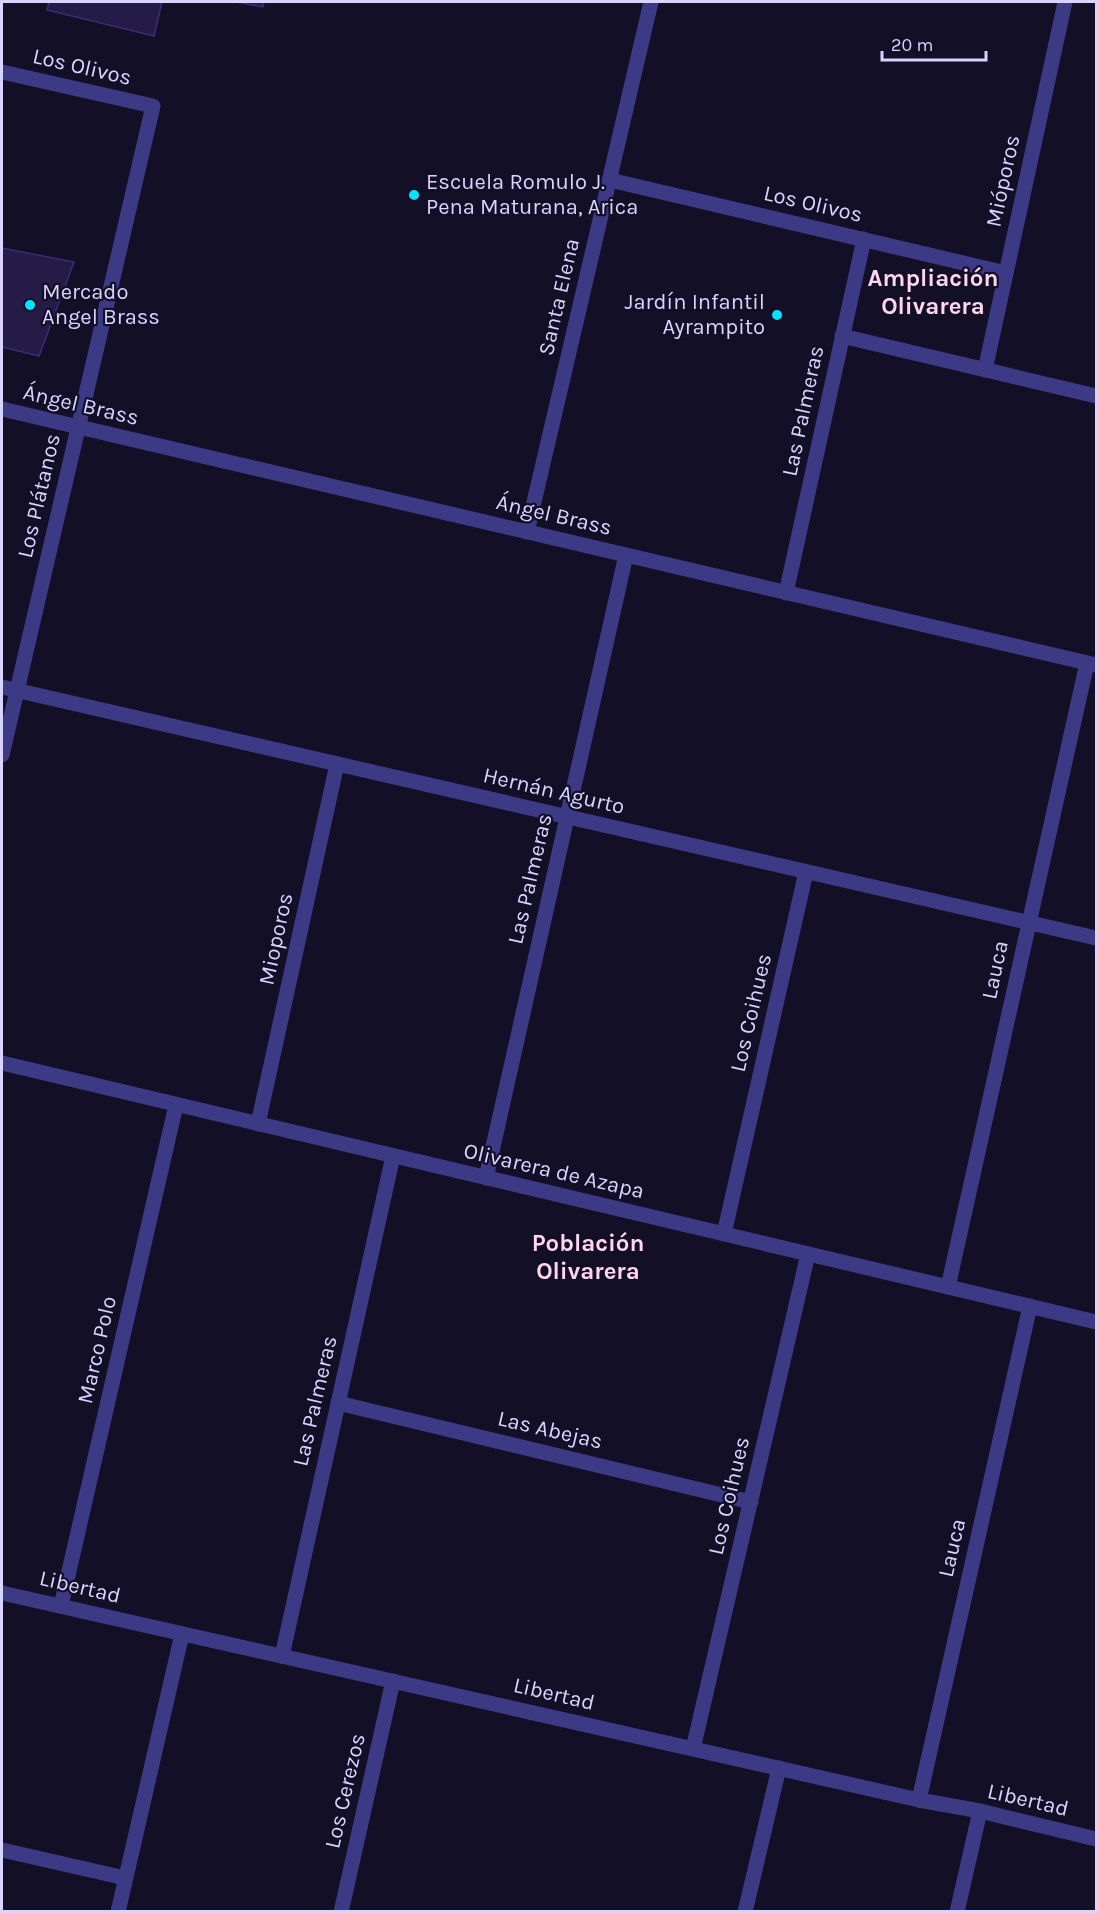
<svg xmlns="http://www.w3.org/2000/svg" width="1098" height="1913" viewBox="0 0 1098 1913" font-family="Karla,sans-serif">
  <style>
    .building { fill: #241b47; stroke: #3b2d73; stroke-width: 1.5 }
    .lines { fill: none; stroke-linecap: round; stroke-linejoin: round }
    .minor { stroke: #3d3a85; stroke-width: 15 }
    .poi-dot { fill: #00e5ff; stroke: #130f26; stroke-width: 2 }
    .labels { text-anchor: middle; dominant-baseline: central; stroke-width: 4.5; stroke-linejoin: round; paint-order: stroke }
    .street-label { font-size: 22px; fill: #d9d4ff; stroke: #130f26 }
    .poi-label { font-size: 22px; fill: #d9d4ff; stroke: #130f26; text-anchor: start }
    .neighbourhood-label { font-size: 24px; font-weight: bold; fill: #ffd6f0; stroke: #130f26 }
  </style>
  <rect width="100%" height="100%" fill="#130f26"/>
  <!-- building -->
  <g class="building">
    <path d="M49,2H162L154,36L47,10Z"/>
    <path d="M236,2H264L263,7Z"/>
    <path d="M2,248L74,262L39,356L2,347Z"/>
  </g>
  <g class="lines">
    <!-- minor -->
    <g class="minor">
      <path d="M2,72L153,106L2,755"/>
      <path d="M610,180L1006,273"/>
      <path d="M842,336L1096,396"/>
      <path d="M985,370L1065,2"/>
      <path d="M2,409L1096,665"/>
      <path d="M527,532L651,2"/>
      <path d="M786,593L864,239"/>
      <path d="M2,687L1096,938"/>
      <path d="M2,1063L1096,1322"/>
      <path d="M258,1124L337,764"/>
      <path d="M486,1178L626,555"/>
      <path d="M724,1234L806,872"/>
      <path d="M948,1287L1087,663"/>
      <path d="M338,1403L751,1502"/>
      <path d="M2,1593L919,1800L980,1811L1096,1839"/>
      <path d="M61,1606L176,1105"/>
      <path d="M282,1656L393,1156"/>
      <path d="M693,1749L808,1254"/>
      <path d="M919,1800L1030,1306"/>
      <path d="M2,1850L125,1878"/>
      <path d="M118,1912L182,1634"/>
      <path d="M341,1912L393,1681"/>
      <path d="M745,1912L779,1768"/>
      <path d="M957,1912L980,1811"/>
    </g>
  </g>
  <!-- markers -->
  <g class="poi-dot">
    <circle cx="414" cy="195" r="6"/>
    <circle cx="30" cy="305" r="6"/>
    <circle cx="777" cy="315" r="6"/>
  </g>
  <g class="labels">
    <!-- street labels -->
    <g class="street-label">
      <text transform="translate(82 67) rotate(13)">Los Olivos</text>
      <text transform="translate(1003 181) rotate(-78)">Mióporos</text>
      <text transform="translate(813 204) rotate(13)">Los Olivos</text>
      <text transform="translate(559 297) rotate(-77)">Santa Elena</text>
      <text transform="translate(81 405) rotate(13)">Ángel Brass</text>
      <text transform="translate(803 411) rotate(-78)">Las Palmeras</text>
      <text transform="translate(39 496) rotate(-77)">Los Plátanos</text>
      <text transform="translate(554 515) rotate(13)">Ángel Brass</text>
      <text transform="translate(554 791) rotate(13)">Hernán Agurto</text>
      <text transform="translate(530 879) rotate(-77)">Las Palmeras</text>
      <text transform="translate(276 939) rotate(-78)">Mioporos</text>
      <text transform="translate(995 970) rotate(-78)">Lauca</text>
      <text transform="translate(751 1013) rotate(-77)">Los Coihues</text>
      <text transform="translate(554 1171) rotate(13)">Olivarera de Azapa</text>
      <text transform="translate(97 1350) rotate(-77)">Marco Polo</text>
      <text transform="translate(315 1401) rotate(-77)">Las Palmeras</text>
      <text transform="translate(550 1430) rotate(13)">Las Abejas</text>
      <text transform="translate(729 1496) rotate(-77)">Los Coihues</text>
      <text transform="translate(952 1548) rotate(-77)">Lauca</text>
      <text transform="translate(80 1587) rotate(13)">Libertad</text>
      <text transform="translate(554 1694) rotate(13)">Libertad</text>
      <text transform="translate(345 1791) rotate(-77)">Los Cerezos</text>
      <text transform="translate(1028 1800) rotate(13)">Libertad</text>
    </g>
    <!-- poi labels -->
    <g class="poi-label">
      <text x="426" y="182">Escuela Romulo J.<tspan x="426" dy="25">Pena Maturana, Arica</tspan></text>
      <text x="42" y="292">Mercado<tspan x="42" dy="25">Angel Brass</tspan></text>
      <text x="765" y="302" text-anchor="end">Jardín Infantil<tspan x="765" dy="25">Ayrampito</tspan></text>
    </g>
    <!-- neighbourhood labels -->
    <g class="neighbourhood-label">
      <text x="933" y="278">Ampliación<tspan x="933" dy="28">Olivarera</tspan></text>
      <text x="588" y="1243">Población<tspan x="588" dy="28">Olivarera</tspan></text>
    </g>
  </g>
  <!-- border -->
  <rect width="1098" height="1913" fill="none" stroke="#d9d4ff" stroke-width="6"/>
  <!-- scale -->
  <path d="M882 51v9h104v-9" fill="none" stroke="#d9d4ff" stroke-width="3"/>
  <text x="891" y="51" font-size="18" fill="#d9d4ff" stroke="#130f26" stroke-width="4.5" paint-order="stroke">20 m</text>
</svg>
